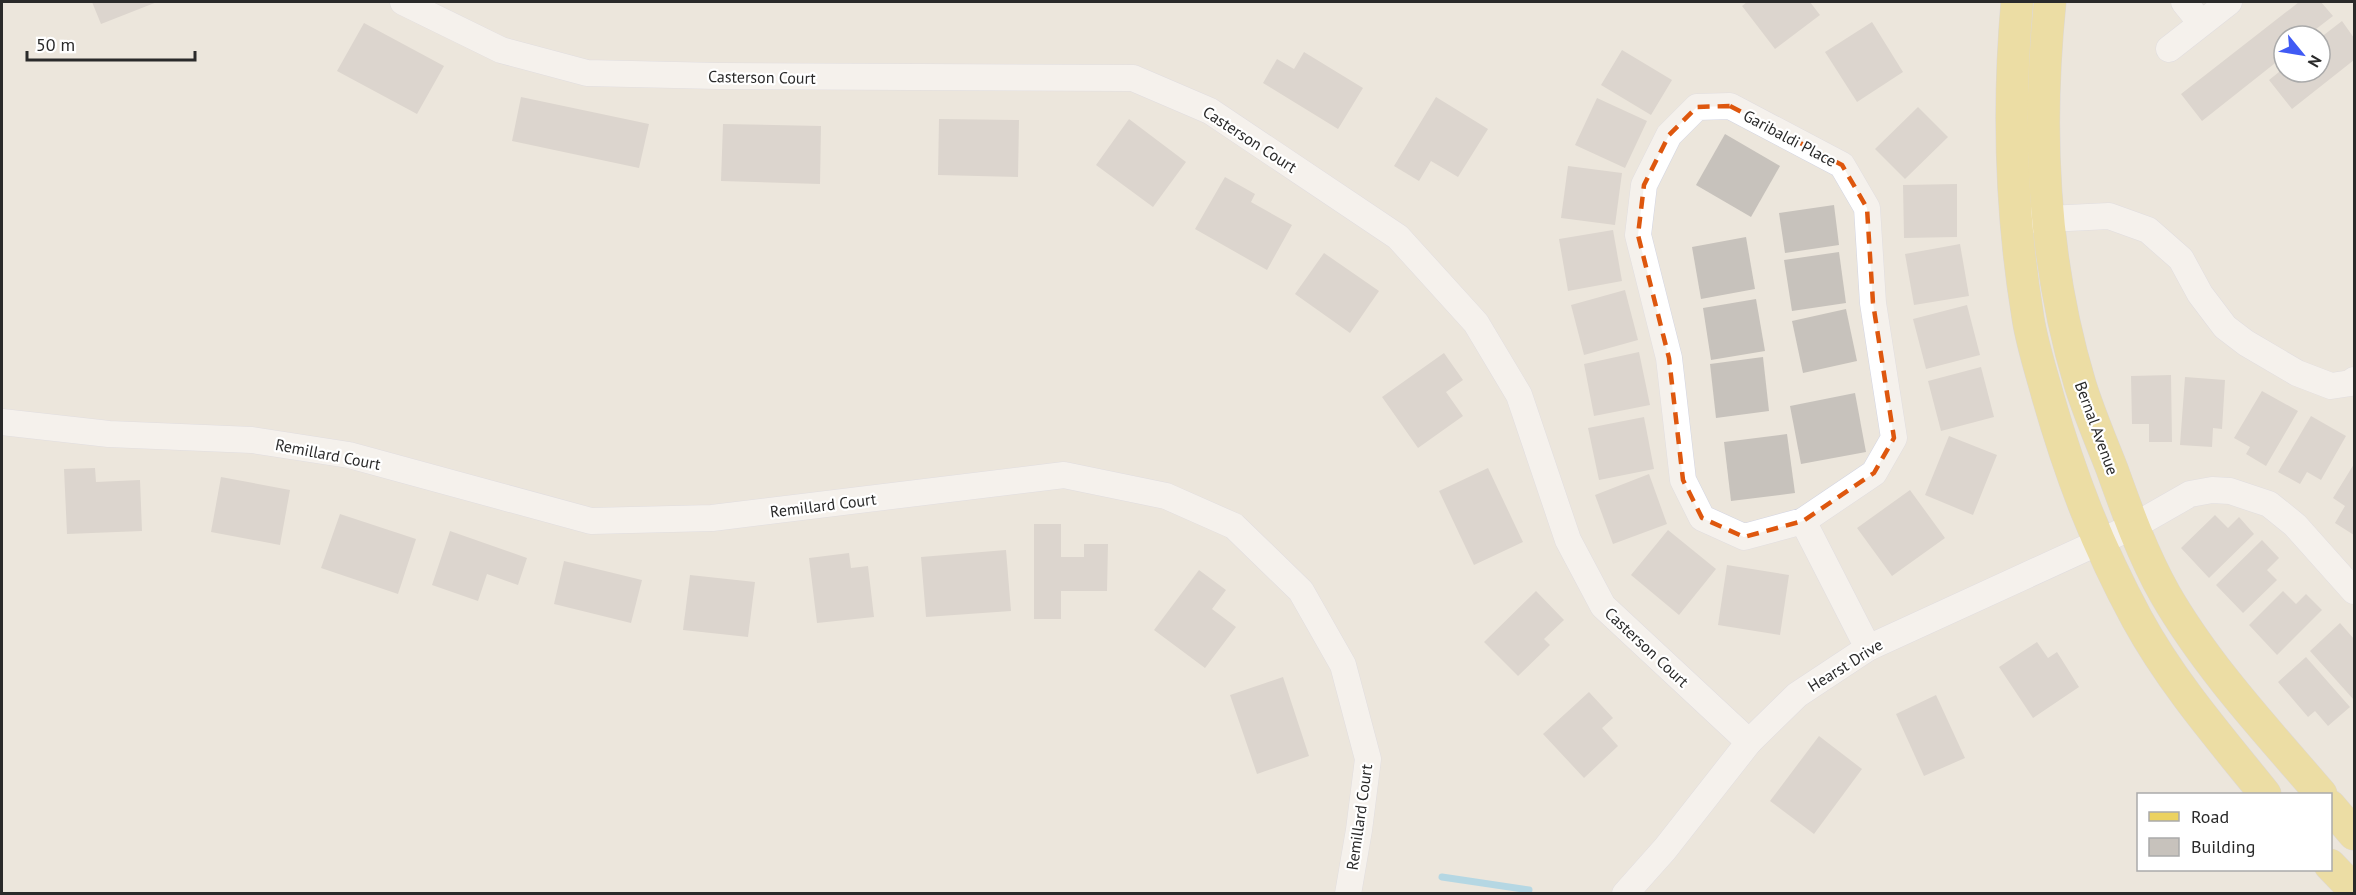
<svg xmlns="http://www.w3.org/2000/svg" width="2356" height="895" viewBox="0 0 2356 895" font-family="'PT Sans',sans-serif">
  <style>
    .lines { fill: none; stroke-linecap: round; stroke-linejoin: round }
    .stream { stroke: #72c6eb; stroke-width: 7 }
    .building { fill: #c7c2bc }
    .minor-casing { stroke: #d2d4e2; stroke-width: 27 }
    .major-casing { stroke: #c8c8c8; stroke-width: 33 }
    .minor { stroke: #fff; stroke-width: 26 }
    .major { stroke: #ecd260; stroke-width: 32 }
    .marked { fill: none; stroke: #de570e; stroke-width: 4.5; stroke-dasharray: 12 8; stroke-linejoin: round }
    .labels { text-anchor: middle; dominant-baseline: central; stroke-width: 4.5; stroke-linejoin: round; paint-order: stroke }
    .street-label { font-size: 16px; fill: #2a2a2a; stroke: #fff }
  </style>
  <rect width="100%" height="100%" fill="#ece6dc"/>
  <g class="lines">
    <!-- stream -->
    <path class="stream" d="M1442,877L1529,890"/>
  </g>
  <!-- building -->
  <g class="building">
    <path d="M92,2H157L101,24Z"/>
    <path d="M1747,2H1810L1820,15L1775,49L1742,6Z"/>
    <path d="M2299,2H2321L2333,16L2307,36H2284V67L2279,60L2202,121L2181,94Z"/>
    <path d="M2342,21L2354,38V60L2292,109L2269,80L2284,68V72H2320V38Z"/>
    <path d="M1872,22L1903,72L1857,102L1825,52Z"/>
    <path d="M364,23L444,66L417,114L337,71Z"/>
    <path d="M1622,50L1672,80L1651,115L1601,85Z"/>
    <path d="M1304,52L1363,88L1338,129L1263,83L1277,59L1294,69Z"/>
    <path d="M521,97L649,124L639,168L512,141Z"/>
    <path d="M1436,97L1488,129L1458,177L1431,161L1419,181L1394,166Z"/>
    <path d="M1597,98L1647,121L1625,168L1575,145Z"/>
    <path d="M1918,107L1948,137L1905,179L1875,149Z"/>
    <path d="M939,119L1019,120L1018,177L938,175Z"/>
    <path d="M1129,119L1186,162L1153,207L1096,165Z"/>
    <path d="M723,124L821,126L820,184L721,181Z"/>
    <path d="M1725,134L1780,166L1751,217L1696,185Z"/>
    <path d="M1568,166L1622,173L1615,225L1561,218Z"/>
    <path d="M1225,177L1255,194L1251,202L1292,225L1267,270L1195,229Z"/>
    <path d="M1957,184V237L1904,238L1903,185Z"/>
    <path d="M1834,205L1839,245L1785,253L1779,213Z"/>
    <path d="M1613,230L1622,281L1568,291L1559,239Z"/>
    <path d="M1746,237L1755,289L1701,299L1692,247Z"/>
    <path d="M1960,244L1969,296L1914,305L1905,254Z"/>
    <path d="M1839,252L1846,303L1792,311L1784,260Z"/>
    <path d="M1324,253L1379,291L1350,333L1295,294Z"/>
    <path d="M1625,290L1638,340L1584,355L1571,305Z"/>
    <path d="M1756,299L1765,351L1711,360L1703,308Z"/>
    <path d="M1967,305L1980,355L1926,369L1913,319Z"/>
    <path d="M1846,309L1857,361L1803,373L1792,321Z"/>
    <path d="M1639,352L1650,405L1594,416L1584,364Z"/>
    <path d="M1444,353L1463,380L1446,392L1463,416L1418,448L1382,397Z"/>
    <path d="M1763,357L1769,411L1716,418L1710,364Z"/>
    <path d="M1981,367L1994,417L1941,431L1928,381Z"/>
    <path d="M2171,375L2172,442H2149V424H2132L2131,376Z"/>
    <path d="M2185,377L2225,380L2222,429L2213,428L2212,447L2180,445Z"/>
    <path d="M2262,391L2298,411L2266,466L2246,454L2250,447L2234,438Z"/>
    <path d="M1855,393L1866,452L1801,464L1790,406Z"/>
    <path d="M2311,416L2346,436L2321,480L2307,472L2300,484L2278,472Z"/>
    <path d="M1644,417L1654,469L1599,480L1588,428Z"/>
    <path d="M1787,434L1795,493L1731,501L1724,442Z"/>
    <path d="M1949,436L1997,455L1973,515L1925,495Z"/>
    <path d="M2354,464V535L2335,523L2345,506L2333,498Z"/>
    <path d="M95,468L96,482L140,480L142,531L67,534L64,469Z"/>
    <path d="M1488,468L1523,542L1474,565L1439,491Z"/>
    <path d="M1649,474L1667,524L1613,544L1595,495Z"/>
    <path d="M221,477L290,490L280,545L211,532Z"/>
    <path d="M1910,490L1945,538L1892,576L1857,528Z"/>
    <path d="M340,514L416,539L398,594L321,568Z"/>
    <path d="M2215,515L2228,528L2239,517L2254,534L2209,578L2181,548Z"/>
    <path d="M1034,524H1061V557H1084V544H1108L1107,591H1061V619H1034Z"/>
    <path d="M1668,530L1716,569L1679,615L1631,575Z"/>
    <path d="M450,531L527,558L518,585L487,574L478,601L432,585Z"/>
    <path d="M2262,540L2279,558L2267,570L2277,580L2243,613L2216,585Z"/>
    <path d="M1006,550L1011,611L926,617L921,557Z"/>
    <path d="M849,553L851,568L868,566L874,617L817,623L809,558Z"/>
    <path d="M564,561L642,580L631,623L554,604Z"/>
    <path d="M1727,565L1789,575L1780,635L1718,625Z"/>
    <path d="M1199,570L1226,590L1212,609L1236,627L1205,668L1154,630Z"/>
    <path d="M690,575L755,582L748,637L683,630Z"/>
    <path d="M1536,591L1564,620L1544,639L1550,645L1518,676L1484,642Z"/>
    <path d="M2283,591L2296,604L2306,594L2322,610L2277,655L2249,625Z"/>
    <path d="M2340,623L2354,639V700L2310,651Z"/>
    <path d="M2037,642L2048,658L2057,652L2079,687L2033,718L1999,667Z"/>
    <path d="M2306,657L2350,707L2328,726L2315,711L2308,717L2278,682Z"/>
    <path d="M1283,677L1309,756L1257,774L1230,695Z"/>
    <path d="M1589,692L1613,718L1602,728L1618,746L1584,778L1543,734Z"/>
    <path d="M1936,695L1965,758L1924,776L1896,714Z"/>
    <path d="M1819,736L1862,769L1814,834L1770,801Z"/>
  </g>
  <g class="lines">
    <!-- minor casing -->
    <g class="minor-casing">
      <g id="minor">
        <path d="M403,2L501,50L587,73L719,76L1133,78L1210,111L1398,237L1476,323L1519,395L1568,540L1603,606L1749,742"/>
        <path d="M2184,2L2201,23"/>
        <path d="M2169,49L2229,2"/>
        <path d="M1730,106L1842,165L1867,208L1873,303L1894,438L1874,473L1803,521L1744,537L1702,518L1683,480L1669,358L1638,235L1644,185L1669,135L1697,107Z"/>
        <path d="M2029,220L2109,216L2148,230L2181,259L2200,294L2225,327L2246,343L2297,373L2331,386L2351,383L2354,380"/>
        <path d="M2,422L109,434L252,440L349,455L591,521L712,518L1064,475L1166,496L1234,526L1301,591L1343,665L1368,759L1359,830L1348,894"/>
        <path d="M1803,521L1868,648"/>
        <path d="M1625,894L1665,849L1749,742L1797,695L1868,648L2134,526L2190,494L2212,490L2230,491L2269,504L2295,525L2354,591"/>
      </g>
    </g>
    <!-- major casing -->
    <g class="major-casing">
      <g id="major">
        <path d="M2017,2C2008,105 2011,215 2028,318C2032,344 2041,371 2048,397C2071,477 2097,545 2137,619C2172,683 2220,738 2265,794"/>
        <path d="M2050,2C2037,129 2043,261 2080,384C2089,413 2101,441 2112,469C2127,511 2143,555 2165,594C2207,667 2267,731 2321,794"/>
        <path d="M2330,806L2354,834"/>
        <path d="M2330,865L2354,890"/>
      </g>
    </g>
    <!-- minor -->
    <use href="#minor" class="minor"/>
    <!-- major -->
    <use href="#major" class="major"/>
  </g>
  <!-- marked area -->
  <path d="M0 0H2356V895H0ZM1730,106L1842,165L1867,208L1873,303L1894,438L1874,473L1803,521L1744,537L1702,518L1683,480L1669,358L1638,235L1644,185L1669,135L1697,107Z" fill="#ece6dc" fill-opacity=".55" fill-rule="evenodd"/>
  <path class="marked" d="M1730,106L1842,165L1867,208L1873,303L1894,438L1874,473L1803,521L1744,537L1702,518L1683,480L1669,358L1638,235L1644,185L1669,135L1697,107Z"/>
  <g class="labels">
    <!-- street labels -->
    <g class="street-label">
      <text transform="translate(762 77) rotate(1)">Casterson Court</text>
      <text transform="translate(1790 138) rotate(28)">Garibaldi Place</text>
      <text transform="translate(1250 139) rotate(33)">Casterson Court</text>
      <text transform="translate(2097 428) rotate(70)">Bernal Avenue</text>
      <text transform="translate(328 454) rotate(11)">Remillard Court</text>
      <text transform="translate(823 505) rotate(-7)">Remillard Court</text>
      <text transform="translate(1647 647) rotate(43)">Casterson Court</text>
      <text transform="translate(1845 665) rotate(-32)">Hearst Drive</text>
      <text transform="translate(1359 817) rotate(-82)">Remillard Court</text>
    </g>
  </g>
  <!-- border -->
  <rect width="2356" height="895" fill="none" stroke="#2a2a2a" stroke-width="6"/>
  <!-- legend -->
  <rect x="2137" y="793" width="195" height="78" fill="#ffffff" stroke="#aaaaaa" stroke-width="1.5"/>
  <rect x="2149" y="812" width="30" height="9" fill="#ecd260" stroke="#aaaaaa" stroke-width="1.5"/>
  <text x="2191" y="823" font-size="18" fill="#2a2a2a">Road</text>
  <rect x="2149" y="838" width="30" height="18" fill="#c7c2bc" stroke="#aaaaaa" stroke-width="1.5"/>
  <text x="2191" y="853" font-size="18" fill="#2a2a2a">Building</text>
  <!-- north arrow -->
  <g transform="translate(2302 54) rotate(120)"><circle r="28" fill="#ffffff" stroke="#aaaaaa" stroke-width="1.5"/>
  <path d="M0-4.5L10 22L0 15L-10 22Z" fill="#405af4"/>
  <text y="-9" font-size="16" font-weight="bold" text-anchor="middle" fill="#2a2a2a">N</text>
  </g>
  <!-- scale -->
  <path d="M27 51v9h168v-9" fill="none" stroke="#2a2a2a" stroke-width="3"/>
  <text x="36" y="51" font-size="18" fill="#2a2a2a" stroke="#ffffff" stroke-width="4.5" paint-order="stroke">50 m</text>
</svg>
